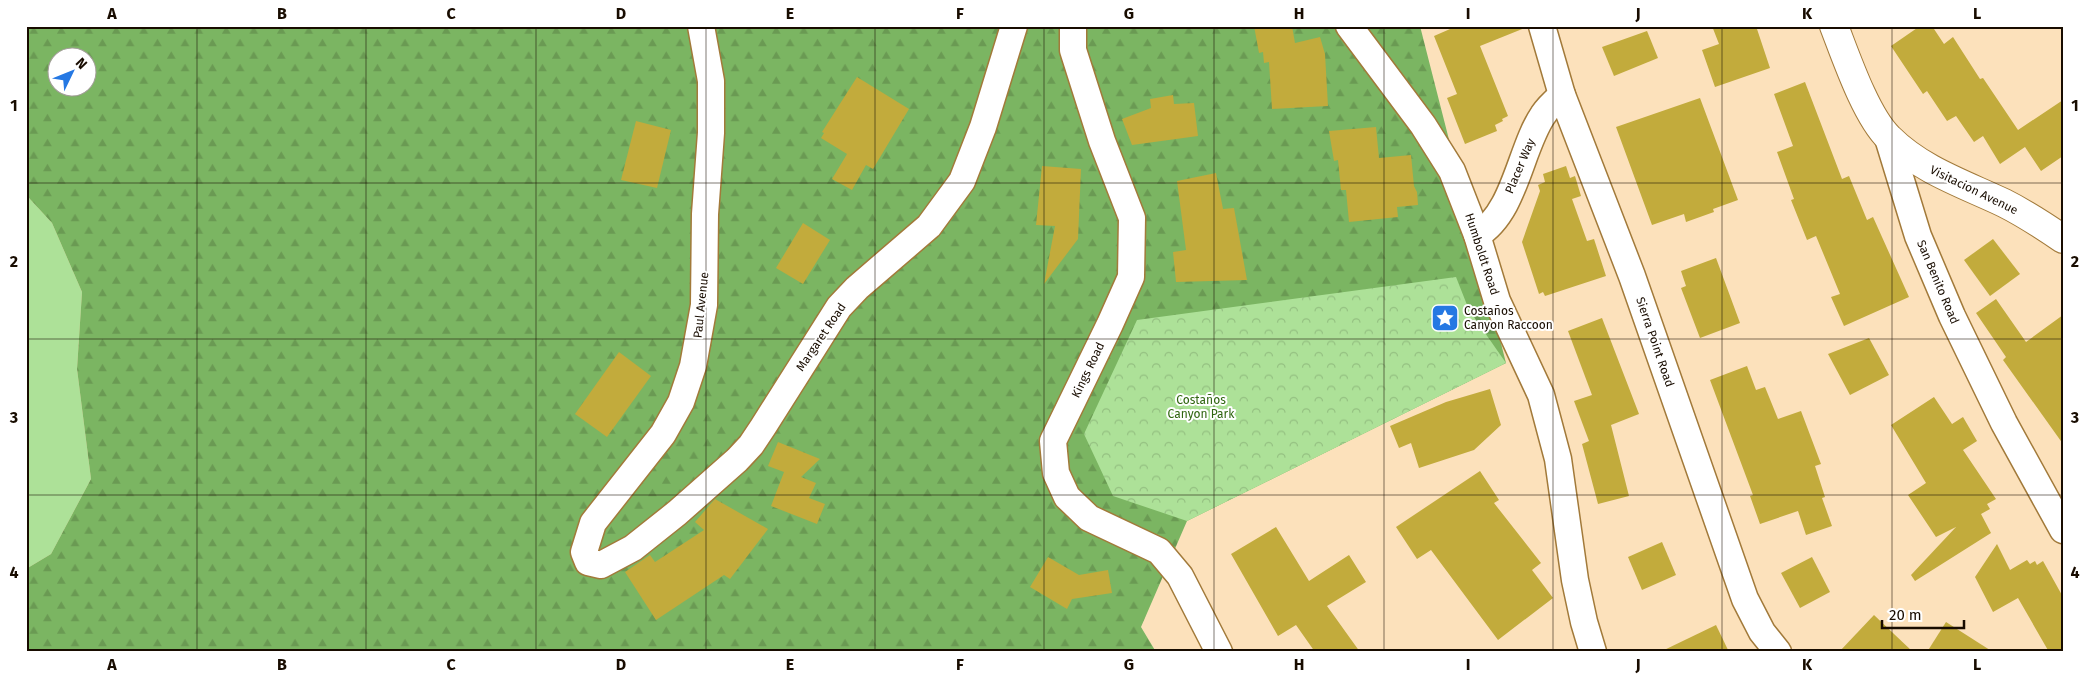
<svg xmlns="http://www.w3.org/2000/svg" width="2089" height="678" viewBox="0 0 2089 678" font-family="'Fira Sans',sans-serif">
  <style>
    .green { fill: #ade198 }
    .forest { fill: url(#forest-firs); fill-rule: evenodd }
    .park { fill: url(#park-crowns) }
    .building { fill: #c2ab3c }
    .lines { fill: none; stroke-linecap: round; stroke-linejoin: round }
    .minor-casing { stroke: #a27a3a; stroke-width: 29 }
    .tertiary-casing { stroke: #a27a3a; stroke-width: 30 }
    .minor { stroke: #fff; stroke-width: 26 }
    .tertiary { stroke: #fff; stroke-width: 28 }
    .grid { fill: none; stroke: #180c00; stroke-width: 1; stroke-opacity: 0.55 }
    .labels { text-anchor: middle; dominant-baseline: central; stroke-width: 4; stroke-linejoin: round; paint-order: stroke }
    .street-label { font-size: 12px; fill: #180c00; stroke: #fff }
    .poi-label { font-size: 12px; fill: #180c00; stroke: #fff; text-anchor: start }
    .park-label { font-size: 12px; fill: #306610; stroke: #fff }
    .neatline { fill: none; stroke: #180c00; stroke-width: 2 }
    .grid-label { font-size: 16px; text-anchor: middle; font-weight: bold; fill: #180c00 }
  </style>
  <defs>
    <pattern id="forest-firs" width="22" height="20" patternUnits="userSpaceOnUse" patternTransform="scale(1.25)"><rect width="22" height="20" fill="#7bb562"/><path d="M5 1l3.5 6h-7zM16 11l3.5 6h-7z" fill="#6a9a53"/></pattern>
    <pattern id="park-crowns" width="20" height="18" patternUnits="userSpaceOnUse" patternTransform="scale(1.25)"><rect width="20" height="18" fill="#ade198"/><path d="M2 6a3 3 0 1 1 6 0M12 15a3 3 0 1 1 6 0" fill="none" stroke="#94c081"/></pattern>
  </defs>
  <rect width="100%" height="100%" fill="#fce1bb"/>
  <!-- green -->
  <path class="green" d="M26,191L29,198L52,223L82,292L77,369L91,479L51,554L26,569Z"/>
  <!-- forest -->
  <path class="forest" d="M26,26H1420L1506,363L1187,521L1141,627L1156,652H26V569L51,554L91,479L77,369L82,292L52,223L29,198L26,191ZM58,58H88V88H58Z"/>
  <!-- park -->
  <path class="park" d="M1456,277L1469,310L1506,363L1187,521L1113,496L1084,434L1137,320Z"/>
  <!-- building -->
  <g class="building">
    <path d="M1254,26H1292L1295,43L1320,37L1325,54L1328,106L1272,109L1269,62L1264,63L1263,52L1259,53Z"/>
    <path d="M1457,26L1527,27L1480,46L1508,116L1502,119L1503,121L1495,125L1497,131L1465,144L1447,98L1457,94L1434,36Z"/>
    <path d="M1712,26H1756L1770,68L1715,87L1702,50L1719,44Z"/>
    <path d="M1920,26H1932L1944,44L1953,37L1980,79L1983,78L2018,130L2063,100V156L2041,171L2025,147L2000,164L1983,136L1974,142L1956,116L1947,121L1927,91L1923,94L1891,46Z"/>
    <path d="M1647,31L1658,58L1614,76L1602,47Z"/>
    <path d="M857,77L909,109L873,169L866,165L852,190L832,179L847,154L821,138L824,133L822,132Z"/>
    <path d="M1805,82L1842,179L1849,176L1867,220L1873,217L1909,297L1844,326L1831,297L1840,294L1816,236L1807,240L1791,200L1794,199L1777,152L1793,146L1774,94Z"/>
    <path d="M1173,95L1174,104L1194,103L1198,136L1132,145L1122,119L1151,108L1150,99Z"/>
    <path d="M1700,98L1738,200L1713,209L1714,212L1686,222L1684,214L1652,225L1616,127Z"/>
    <path d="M636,121L671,130L657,188L621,180Z"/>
    <path d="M1376,127L1379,158L1411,155L1414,186L1417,192L1418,205L1397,207L1398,217L1349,222L1346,190H1341L1338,160L1334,161L1329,131Z"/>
    <path d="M1042,166L1081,169L1078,239L1044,284L1055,226L1036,225Z"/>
    <path d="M1566,166L1570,178L1575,176L1581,196L1572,199L1587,241L1594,239L1606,276L1545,296L1543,292L1539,294L1522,242L1540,191L1538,185L1545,182L1543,174Z"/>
    <path d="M1216,173L1223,209L1234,208L1247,280L1176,282L1173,252L1186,250L1177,181Z"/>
    <path d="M803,223L830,240L803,284L776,268Z"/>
    <path d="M1993,239L2020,274L1990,296L1964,260Z"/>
    <path d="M1716,258L1740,323L1700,338L1681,288L1686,286L1681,271Z"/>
    <path d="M1996,299L2026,342L2063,315V444L2003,360L2006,357L1976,313Z"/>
    <path d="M1602,318L1639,414L1611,425L1629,496L1598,504L1582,444L1589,441L1574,401L1592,395L1568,331Z"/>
    <path d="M1869,338L1889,375L1850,395L1828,354Z"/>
    <path d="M619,352L651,376L607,437L575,414Z"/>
    <path d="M1747,366L1756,390L1765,387L1778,419L1801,411L1821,464L1815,466L1825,497L1822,498L1832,526L1806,535L1798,511L1760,524L1750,496L1753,495L1710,380Z"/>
    <path d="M1490,389L1501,425L1474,450L1419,468L1411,443L1399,448L1390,426L1446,402Z"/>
    <path d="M1934,397L1952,424L1963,417L1977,441L1963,450L1996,499L1987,504L1990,509L1981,514L1991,533L1915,581L1911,575L1956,527L1936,537L1908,495L1926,483L1891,425Z"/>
    <path d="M778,442L820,459L801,477L816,483L809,498L825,504L817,524L771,506L784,472L768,466Z"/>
    <path d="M1480,471L1499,500L1494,503L1541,563L1532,570L1553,598L1498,640L1431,550L1417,559L1396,527Z"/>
    <path d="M715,499L768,529L730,579L724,575L656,620L625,572L650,555L655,562L704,530L695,522Z"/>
    <path d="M1276,527L1309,581L1349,555L1366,582L1327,606L1360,652H1315L1296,625L1278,636L1231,554Z"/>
    <path d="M1662,542L1676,575L1642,590L1628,557Z"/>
    <path d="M1997,544L2010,570L2027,560L2030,564L2035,561L2037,565L2043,561L2063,597V652H2049L2018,598L1993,612L1975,577Z"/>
    <path d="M1048,557L1079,575L1108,570L1112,593L1072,599L1067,609L1030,587Z"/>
    <path d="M1812,557L1830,592L1800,608L1781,573Z"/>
    <path d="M1874,615L1913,652H1839Z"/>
    <path d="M1946,622L1993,652H1927Z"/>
    <path d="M1716,625L1729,652H1660Z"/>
  </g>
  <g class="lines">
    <!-- minor casing -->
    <g class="minor-casing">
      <g id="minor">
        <path d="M701,26L711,81V133L705,214L704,305L693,366L681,402L663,434L593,523L584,552L588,562L601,565L633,548L677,513L737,460L751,445L763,427L839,307L857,288L929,226L962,181L983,127L1014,26"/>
        <path d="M1073,26V50L1102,141L1132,218L1131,277L1110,324L1053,441L1056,473L1067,497L1089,518L1159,551L1180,576L1219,652"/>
        <path d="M1349,26L1423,125L1452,171L1477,235L1497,301L1541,395L1558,459L1575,580L1584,622L1593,652"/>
        <path d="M1542,26L1562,95L1632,276L1745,599L1762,632L1778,652"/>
        <path d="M1888,138L1918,236L1952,316L2004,423L2063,530"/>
        <path d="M1477,235C1515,213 1520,149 1543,115C1548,107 1555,101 1562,95"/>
      </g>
    </g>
    <!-- tertiary casing -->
    <g class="tertiary-casing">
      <path id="tertiary" d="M1834,26C1846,57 1866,116 1889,138C1921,170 1964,184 2004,203C2024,213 2044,226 2063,239"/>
    </g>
    <!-- minor -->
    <use href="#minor" class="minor"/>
    <!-- tertiary -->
    <use href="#tertiary" class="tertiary"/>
  </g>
  <!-- grid -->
  <path class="grid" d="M197,26V652M366,26V652M536,26V652M706,26V652M875,26V652M1044,26V652M1214,26V652M1384,26V652M1553,26V652M1722,26V652M1892,26V652M26,183H2063M26,339H2063M26,495H2063"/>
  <!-- icons -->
  <defs>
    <g id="sight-square" transform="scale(1.4375)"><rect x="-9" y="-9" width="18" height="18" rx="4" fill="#2578e3" stroke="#fff"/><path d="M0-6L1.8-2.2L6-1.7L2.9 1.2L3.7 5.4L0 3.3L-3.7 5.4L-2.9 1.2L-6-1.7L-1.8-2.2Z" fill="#fff"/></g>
  </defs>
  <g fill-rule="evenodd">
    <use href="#sight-square" x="1445" y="318"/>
  </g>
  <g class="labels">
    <!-- street labels -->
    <g class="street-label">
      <text transform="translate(1520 166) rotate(-67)">Placer Way</text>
      <text transform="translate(1974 190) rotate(26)">Visitacion Avenue</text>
      <text transform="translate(1482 254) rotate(72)">Humboldt Road</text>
      <text transform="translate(1938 282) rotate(67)">San Benito Road</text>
      <text transform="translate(701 305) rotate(-84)">Paul Avenue</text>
      <text transform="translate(821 337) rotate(-56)">Margaret Road</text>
      <text transform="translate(1655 342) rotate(71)">Sierra Point Road</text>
      <text transform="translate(1088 370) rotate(-64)">Kings Road</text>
    </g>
    <!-- poi labels -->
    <g class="poi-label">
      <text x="1464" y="311">Costaños<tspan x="1464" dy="14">Canyon Raccoon</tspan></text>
    </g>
    <!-- park labels -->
    <g class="park-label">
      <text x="1201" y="400">Costaños<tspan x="1201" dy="14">Canyon Park</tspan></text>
    </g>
  </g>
  <!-- border -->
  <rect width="2089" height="678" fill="none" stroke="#ffffff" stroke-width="55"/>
  <!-- north arrow -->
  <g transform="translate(72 72) rotate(47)"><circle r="24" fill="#ffffff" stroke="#a39e99"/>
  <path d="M0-4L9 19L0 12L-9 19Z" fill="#2578e3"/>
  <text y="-8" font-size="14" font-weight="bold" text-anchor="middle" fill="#180c00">N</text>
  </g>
  <!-- scale -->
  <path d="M1882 620v8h82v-8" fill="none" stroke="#180c00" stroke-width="2.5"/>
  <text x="1889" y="620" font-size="15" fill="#180c00" stroke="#ffffff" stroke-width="4" paint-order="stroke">20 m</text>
  <rect x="28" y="28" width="2034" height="622" class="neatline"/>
  <g class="grid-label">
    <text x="112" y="19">A</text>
    <text x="282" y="19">B</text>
    <text x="451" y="19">C</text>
    <text x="621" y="19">D</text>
    <text x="790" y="19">E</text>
    <text x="960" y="19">F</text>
    <text x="1129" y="19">G</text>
    <text x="1299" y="19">H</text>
    <text x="1468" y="19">I</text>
    <text x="1638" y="19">J</text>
    <text x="1807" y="19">K</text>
    <text x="1977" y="19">L</text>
    <text x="14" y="111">1</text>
    <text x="2075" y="111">1</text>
    <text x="14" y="267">2</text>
    <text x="2075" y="267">2</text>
    <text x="14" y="423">3</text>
    <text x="2075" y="423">3</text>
    <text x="14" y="578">4</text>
    <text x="2075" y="578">4</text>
    <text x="112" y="670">A</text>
    <text x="282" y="670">B</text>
    <text x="451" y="670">C</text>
    <text x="621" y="670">D</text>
    <text x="790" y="670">E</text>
    <text x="960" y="670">F</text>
    <text x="1129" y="670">G</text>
    <text x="1299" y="670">H</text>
    <text x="1468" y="670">I</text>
    <text x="1638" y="670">J</text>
    <text x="1807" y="670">K</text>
    <text x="1977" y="670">L</text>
  </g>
</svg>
